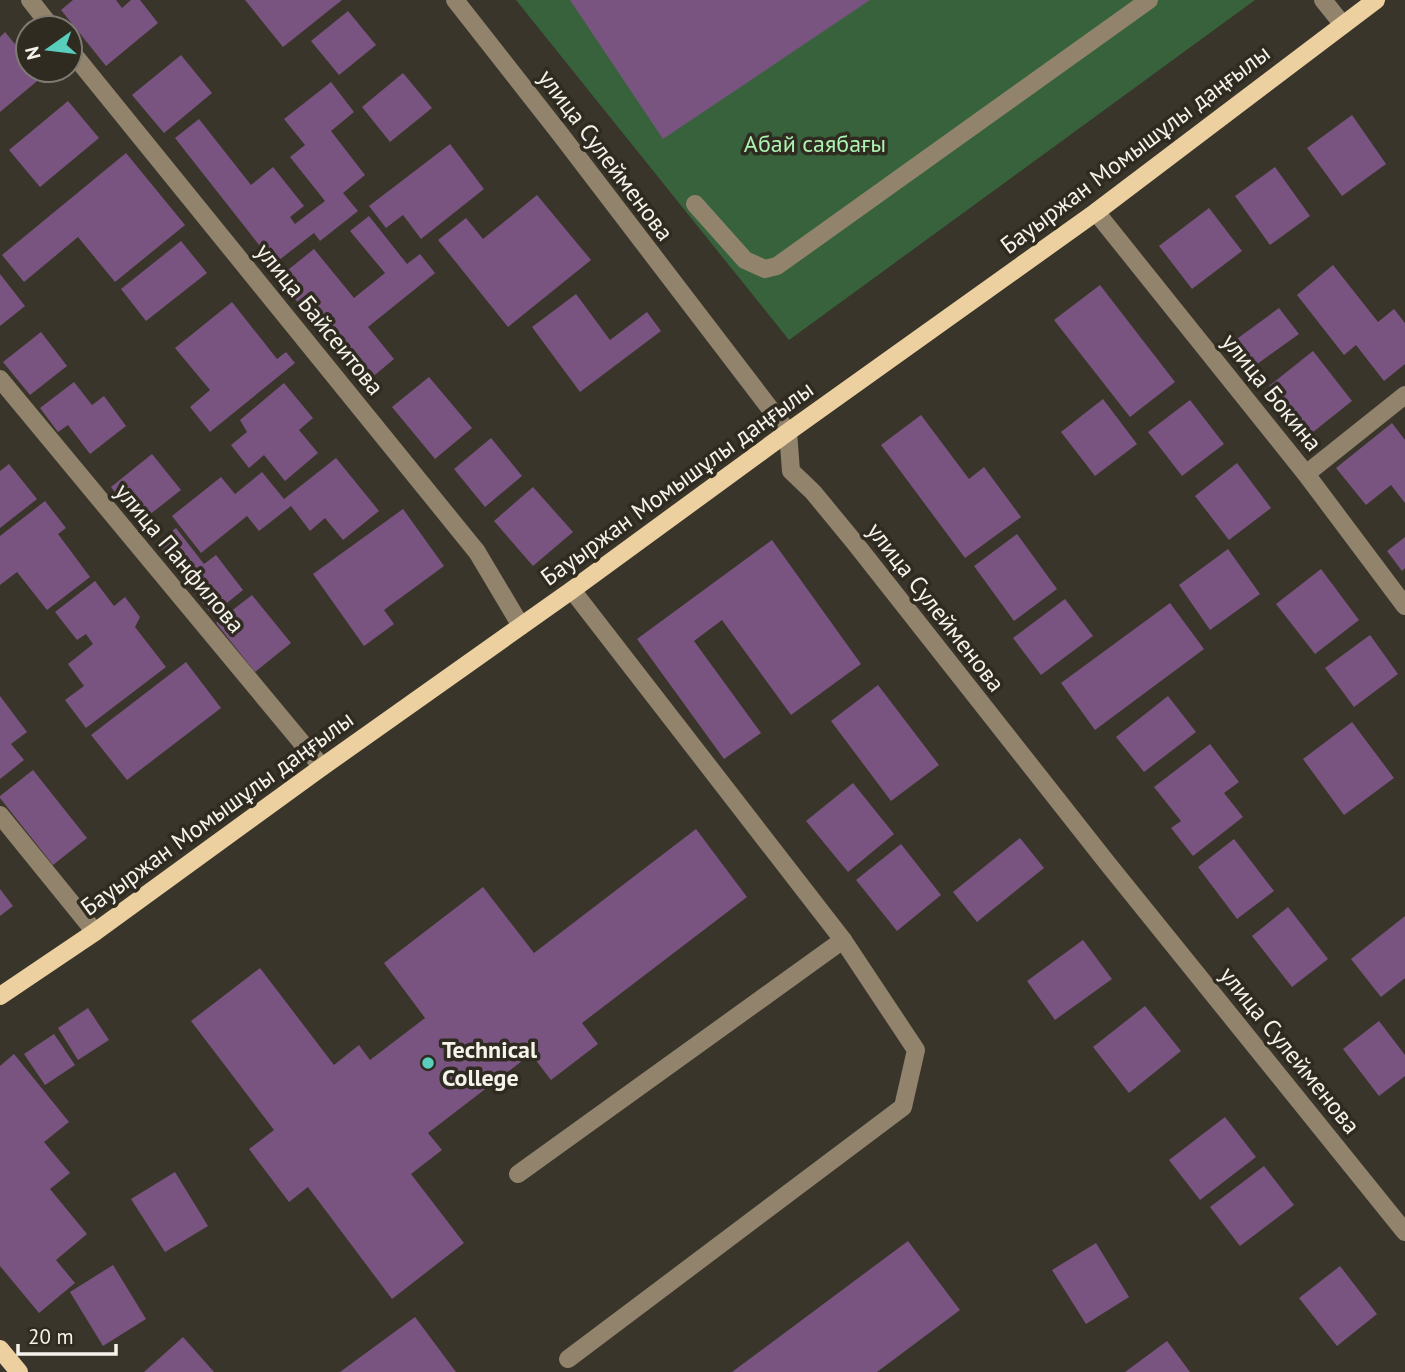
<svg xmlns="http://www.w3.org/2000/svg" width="1405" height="1372" viewBox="0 0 1405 1372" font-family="'PT Sans',sans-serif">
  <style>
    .green { fill: #38623c }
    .building { fill: #795480 }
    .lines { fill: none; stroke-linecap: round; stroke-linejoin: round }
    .minor { stroke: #91836c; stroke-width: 18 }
    .major { stroke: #edd0a0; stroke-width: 18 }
    .poi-dot { fill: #5acebd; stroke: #2f2b20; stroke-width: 2.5 }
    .labels { text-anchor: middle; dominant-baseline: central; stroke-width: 7; stroke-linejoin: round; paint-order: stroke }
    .park-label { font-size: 24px; fill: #acf2b1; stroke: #2f2b20 }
    .street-label { font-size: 24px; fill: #f6f3ec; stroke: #2f2b20 }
    .poi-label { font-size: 24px; font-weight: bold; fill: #f6f3ec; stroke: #2f2b20; text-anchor: start }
  </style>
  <rect width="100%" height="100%" fill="#39352a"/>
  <!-- green -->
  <path class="green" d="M516,0H1255L789,340Z"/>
  <!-- building -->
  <g class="building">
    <path d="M73,0H116L122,8L131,0H140L158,23L106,66L61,10Z"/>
    <path d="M245,0H342L283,47Z"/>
    <path d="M570,0H870L663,139Z"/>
    <path d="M348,11L376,45L339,75L311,41Z"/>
    <path d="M5,32L28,60V70H36L42,77L0,112V37Z"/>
    <path d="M181,55L212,93L164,133L132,95Z"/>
    <path d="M403,73L432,108L390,142L362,107Z"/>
    <path d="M331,82L354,112L331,131L365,175L343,193L358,211L320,241L314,233L274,264L175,138L199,119L251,185L273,167L304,206L290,217L295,224L325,201L290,157L305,145L284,119Z"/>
    <path d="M68,101L99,138L40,187L9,150Z"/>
    <path d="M1352,115L1386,164L1342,196L1307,148Z"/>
    <path d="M450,144L484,189L421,239L403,215L386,228L369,206Z"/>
    <path d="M126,153L185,225L115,282L78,237L24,282L2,255Z"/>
    <path d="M1275,167L1310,216L1270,245L1235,196Z"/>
    <path d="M537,195L591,260L508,327L438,240L466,218L483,239Z"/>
    <path d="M1209,208L1242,251L1192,289L1159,246Z"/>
    <path d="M369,216L407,264L420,254L435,273L368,327L394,359L364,384L278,278L314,249L354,298L385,273L350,231Z"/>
    <path d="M181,241L207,273L146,321L121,289Z"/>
    <path d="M1333,265L1378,322L1394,309L1405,323V364L1384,381L1356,345L1344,355L1297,295Z"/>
    <path d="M0,274L25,306L0,326Z"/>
    <path d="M1100,285L1175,382L1130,417L1054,320Z"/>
    <path d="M576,294L610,340L647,312L661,331L580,392L532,327Z"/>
    <path d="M232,302L277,359L286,352L295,363L210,432L190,407L210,390L175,348Z"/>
    <path d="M1279,308L1299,334L1253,367L1234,341Z"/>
    <path d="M41,332L67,366L30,395L3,362Z"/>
    <path d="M1313,351L1352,401L1308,436L1269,386Z"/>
    <path d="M429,377L472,428L435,459L392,407Z"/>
    <path d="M74,382L92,405L104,396L126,426L90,454L68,425L58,432L40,408Z"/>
    <path d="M284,383L313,418L299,430L318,453L285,481L264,455L249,468L231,445L247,432L240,420Z"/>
    <path d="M1103,399L1137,444L1095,476L1061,432Z"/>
    <path d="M1190,400L1224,444L1182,476L1148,432Z"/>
    <path d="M921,415L969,479L984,467L1021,517L965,558L881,445Z"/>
    <path d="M1392,423L1405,440V503L1391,485L1366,505L1336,468Z"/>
    <path d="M491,438L522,476L485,507L454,469Z"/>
    <path d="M152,454L181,490L139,523L111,487Z"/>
    <path d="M336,458L379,511L343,540L325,518L310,531L291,506L259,531L247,516L201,553L172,516L221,477L235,494L262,472L284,499Z"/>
    <path d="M1237,463L1271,508L1229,540L1195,496Z"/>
    <path d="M9,464L37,499L0,528V471Z"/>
    <path d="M533,487L573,532L533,566L494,521Z"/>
    <path d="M45,501L66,528L58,534L90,577L47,610L17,572L0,585V536Z"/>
    <path d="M403,509L444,566L384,610L394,624L364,646L313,574Z"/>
    <path d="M176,528L204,564L216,555L243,590L212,615L156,543Z"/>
    <path d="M1017,534L1057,589L1014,621L974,566Z"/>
    <path d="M1405,537V568L1402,571L1387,551Z"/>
    <path d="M772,540L861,664L791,715L722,620L694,641L761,733L724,759L637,639Z"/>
    <path d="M1228,549L1260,594L1210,630L1179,585Z"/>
    <path d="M1321,569L1359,620L1315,654L1276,604Z"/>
    <path d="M95,581L114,606L125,597L140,617L135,627L166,667L86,728L65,700L84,686L68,664L93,644L86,634L77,640L55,612Z"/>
    <path d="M252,595L291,643L255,672L216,623Z"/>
    <path d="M1065,599L1093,636L1041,675L1013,638Z"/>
    <path d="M1170,603L1204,649L1095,730L1061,683Z"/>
    <path d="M1370,635L1398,674L1354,707L1325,668Z"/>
    <path d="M186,662L221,708L127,780L91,735Z"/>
    <path d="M878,685L939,765L891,801L831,721Z"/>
    <path d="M0,696L27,732L11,744L24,760L0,779Z"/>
    <path d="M1168,696L1196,732L1144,772L1116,737Z"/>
    <path d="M1352,722L1394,778L1344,815L1303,759Z"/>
    <path d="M1210,744L1239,782L1224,793L1243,817L1193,856L1171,828L1181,821L1154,787Z"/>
    <path d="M33,770L87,838L53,865L0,798V796Z"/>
    <path d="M853,783L894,834L848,872L806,821Z"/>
    <path d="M696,829L747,897L582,1023L598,1044L551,1080L531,1054L428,1133L442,1150L411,1174L464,1243L392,1299L308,1187L289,1202L249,1149L274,1130L191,1021L260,968L334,1065L359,1045L370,1060L425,1018L384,963L483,887L534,953Z"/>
    <path d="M1020,838L1044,868L977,922L953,892Z"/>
    <path d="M1234,839L1274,891L1237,919L1198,867Z"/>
    <path d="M901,844L941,895L897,931L856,880Z"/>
    <path d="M0,889L13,906L0,916Z"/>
    <path d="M1288,907L1328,959L1292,987L1252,936Z"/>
    <path d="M1405,916V978L1381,997L1351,959Z"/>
    <path d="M1083,940L1112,979L1055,1020L1027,981Z"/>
    <path d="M1145,1006L1181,1051L1129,1093L1093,1047Z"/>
    <path d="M88,1008L109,1040L78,1060L58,1028Z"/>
    <path d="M1379,1021L1405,1055V1076L1379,1096L1343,1049Z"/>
    <path d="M54,1034L75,1065L45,1085L24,1054Z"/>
    <path d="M14,1054L69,1122L44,1142L70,1173L50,1189L87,1234L56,1260L75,1283L39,1313L0,1266V1066Z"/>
    <path d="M1225,1117L1256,1157L1200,1200L1169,1160Z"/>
    <path d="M1264,1166L1294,1205L1240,1246L1210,1207Z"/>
    <path d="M175,1172L208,1226L165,1252L131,1199Z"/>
    <path d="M908,1241L960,1310L877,1372H732Z"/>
    <path d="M1096,1243L1129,1297L1086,1324L1052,1270Z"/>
    <path d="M113,1265L146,1319L103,1346L70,1292Z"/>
    <path d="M1340,1266L1377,1314L1337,1346L1299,1298Z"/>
    <path d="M415,1317L456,1372H340Z"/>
    <path d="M183,1337L214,1372H144Z"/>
    <path d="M1167,1341L1190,1372H1125Z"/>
  </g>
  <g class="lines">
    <!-- minor -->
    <g class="minor">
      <path d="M30,0L52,28"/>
      <path d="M455,0L561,135L788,432L791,471L813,492L855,543L1108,864L1405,1232"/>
      <path d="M1323,0L1343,25"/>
      <path d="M70,50L477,552L521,626"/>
      <path d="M695,204L745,260L765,269L777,266L1149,0"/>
      <path d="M1096,212L1306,474L1405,606"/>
      <path d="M0,379L322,767"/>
      <path d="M1306,474L1405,395"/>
      <path d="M0,815L95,932"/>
      <path d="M518,1174L843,940"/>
      <path d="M568,1359L903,1107L916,1050L843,940L572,590"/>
    </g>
    <!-- major -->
    <g class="major">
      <path d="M0,996L95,932L322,767L572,590L788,432L1096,212L1376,0"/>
      <path d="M0,1349L19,1372"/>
    </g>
  </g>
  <!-- markers -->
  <circle class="poi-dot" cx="428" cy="1063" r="7"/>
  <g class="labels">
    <!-- park labels -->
    <g class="park-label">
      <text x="815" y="143">Абай саябағы</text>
    </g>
    <!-- street labels -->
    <g class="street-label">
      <text transform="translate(1135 149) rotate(-37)">Бауыржан Момышұлы даңғылы</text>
      <text transform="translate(606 155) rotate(53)">улица Сулейменова</text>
      <text transform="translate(320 319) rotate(51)">улица Байсеитова</text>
      <text transform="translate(1272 392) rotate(51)">улица Бокина</text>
      <text transform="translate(677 483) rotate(-36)">Бауыржан Момышұлы даңғылы</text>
      <text transform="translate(180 558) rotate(50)">улица Панфилова</text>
      <text transform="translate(936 607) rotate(52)">улица Сулейменова</text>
      <text transform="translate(217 813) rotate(-36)">Бауыржан Момышұлы даңғылы</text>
      <text transform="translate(1290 1050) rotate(51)">улица Сулейменова</text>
    </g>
    <!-- poi labels -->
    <g class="poi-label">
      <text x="442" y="1049">Technical<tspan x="442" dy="28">College</tspan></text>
    </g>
  </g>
  <!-- north arrow -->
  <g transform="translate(49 49) rotate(256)"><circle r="33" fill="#2f2b20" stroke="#7f7b72" stroke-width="2"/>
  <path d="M0-5L12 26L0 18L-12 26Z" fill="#5acebd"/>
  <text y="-10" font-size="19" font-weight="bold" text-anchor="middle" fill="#f6f3ec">N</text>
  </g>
  <!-- scale -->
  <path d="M18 1344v10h98v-10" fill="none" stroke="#f6f3ec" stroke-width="3.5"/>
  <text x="28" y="1344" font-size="21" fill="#f6f3ec" stroke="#2f2b20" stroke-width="5" paint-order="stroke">20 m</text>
</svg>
